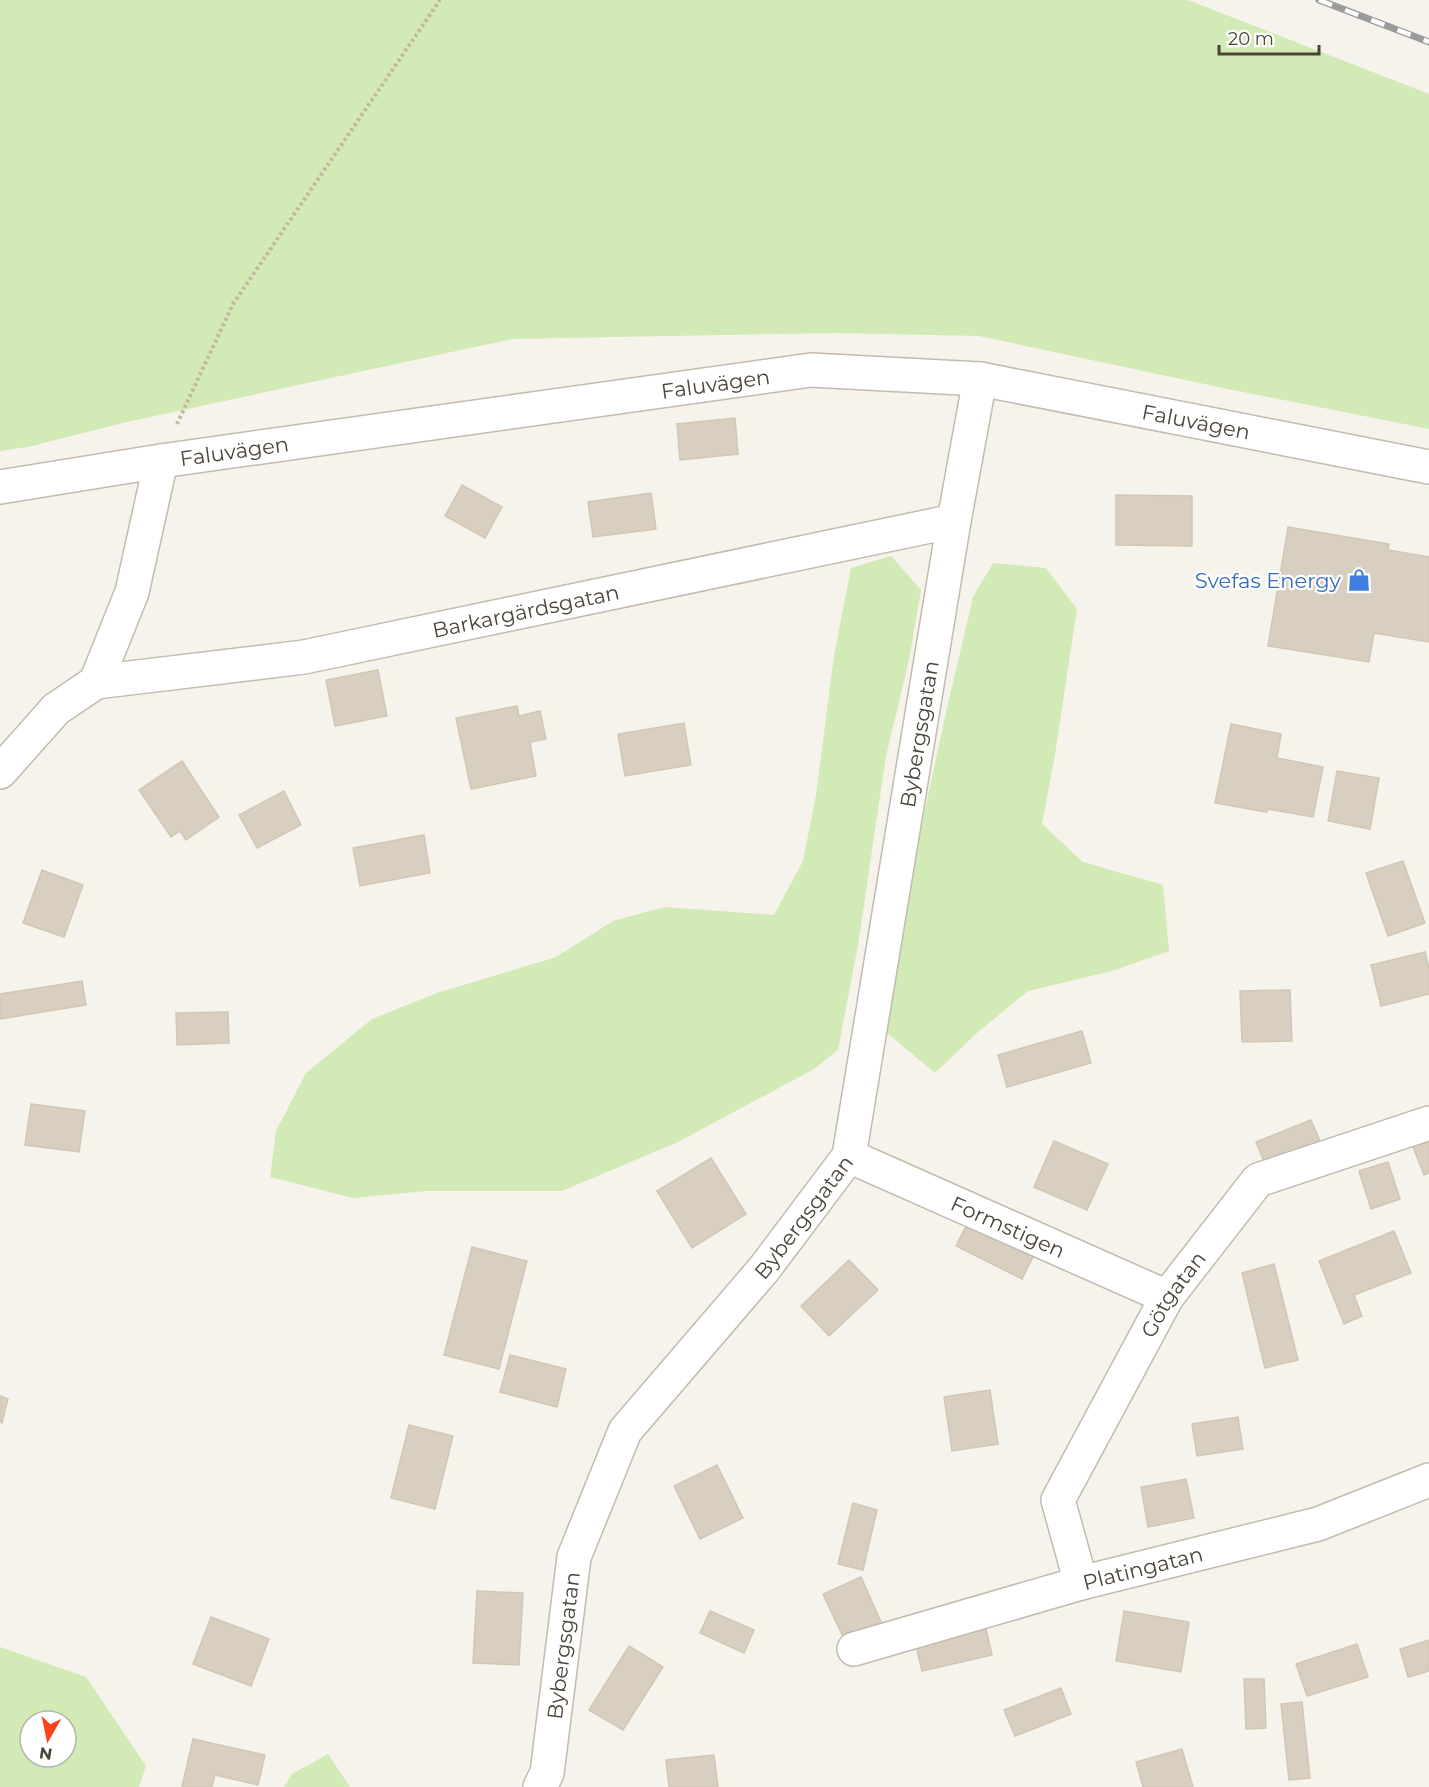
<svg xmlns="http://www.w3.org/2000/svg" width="1429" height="1787" viewBox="0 0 1429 1787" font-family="Montserrat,sans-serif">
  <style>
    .green { fill: #d2eab5; fill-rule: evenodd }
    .building { fill: #d8cfc1; stroke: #d3c7b4; stroke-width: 1.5 }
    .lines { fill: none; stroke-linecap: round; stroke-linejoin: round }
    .minor-casing { stroke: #c2bbae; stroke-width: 36 }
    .tertiary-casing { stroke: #c2bbae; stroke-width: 36 }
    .path { stroke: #c4b79f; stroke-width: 4; stroke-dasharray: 3 3; stroke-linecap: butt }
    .minor { stroke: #fff; stroke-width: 33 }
    .tertiary { stroke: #fff; stroke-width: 33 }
    .rail-casing { stroke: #9a9a9a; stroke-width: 7 }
    .rail { stroke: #fff; stroke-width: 4.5; stroke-dasharray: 14; stroke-linecap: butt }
    .labels { text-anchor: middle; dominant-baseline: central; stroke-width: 4.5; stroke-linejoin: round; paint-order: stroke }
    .street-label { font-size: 21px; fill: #4b4439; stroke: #fff }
    .shop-label { font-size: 21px; fill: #366cbe; stroke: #fff; text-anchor: end }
  </style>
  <rect width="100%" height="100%" fill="#f6f3ec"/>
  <!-- green -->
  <g class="green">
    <path d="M0,0H1188L1429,94V429L1223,388L979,336L836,333L512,339L127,422L28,447L0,451Z"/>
    <path d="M891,556L921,590L909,660L886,756L858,945L838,1050L814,1069L678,1142L562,1191H427L353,1198L270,1177L276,1131L306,1073L372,1019L437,993L556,957L613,921L665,907L774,915L803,861L816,795L834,656L851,568Z"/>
    <path d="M993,563L1046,568L1077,609L1055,755L1042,824L1083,862L1163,885L1169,951L1112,971L1028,991L978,1032L935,1073L886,1032L906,897L947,708L973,597Z"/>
    <path d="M0,1647L86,1677L146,1766L139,1787H0ZM30,1721H66V1757H30Z"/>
    <path d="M328,1754L350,1787H284L292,1774Z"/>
  </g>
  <!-- building -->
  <g class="building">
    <path d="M735,418L738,454L680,460L677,424Z"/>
    <path d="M462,485L502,507L485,538L445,516Z"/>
    <path d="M651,493L656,529L593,537L588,502Z"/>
    <path d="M1116,495L1192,496V546L1116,545Z"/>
    <path d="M1288,527L1389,544L1388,550L1429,557V642L1374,633L1369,662L1268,646Z"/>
    <path d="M378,670L387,716L335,726L326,680Z"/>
    <path d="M517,706L519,716L540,711L546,739L530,742L536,776L471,789L456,718Z"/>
    <path d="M684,723L691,765L625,776L618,734Z"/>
    <path d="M1231,724L1281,734L1277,758L1323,767L1313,817L1267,809V812L1215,803Z"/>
    <path d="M182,761L219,817L186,840L180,831L171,837L139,790Z"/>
    <path d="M1337,771L1379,778L1370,829L1328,821Z"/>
    <path d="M284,791L301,825L257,848L239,815Z"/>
    <path d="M424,835L430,873L360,886L353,848Z"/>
    <path d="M1403,861L1425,923L1388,936L1366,873Z"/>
    <path d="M42,870L83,885L64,937L23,923Z"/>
    <path d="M1425,952L1429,968V994L1381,1006L1371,965Z"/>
    <path d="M82,981L86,1005L0,1019V994Z"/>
    <path d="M1290,990L1292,1041L1242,1042L1240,991Z"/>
    <path d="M228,1012L229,1043L177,1045L176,1013Z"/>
    <path d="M1082,1031L1091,1063L1007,1087L998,1055Z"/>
    <path d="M31,1104L85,1111L79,1152L25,1145Z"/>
    <path d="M1311,1120L1320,1141L1265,1164L1256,1142Z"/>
    <path d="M1429,1135V1173L1424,1175L1411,1142Z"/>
    <path d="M1054,1141L1108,1164L1087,1210L1034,1187Z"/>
    <path d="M711,1158L746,1214L692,1248L657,1191Z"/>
    <path d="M1388,1162L1400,1199L1371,1209L1359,1171Z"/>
    <path d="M971,1216L1037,1249L1022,1279L956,1246Z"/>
    <path d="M1394,1231L1411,1273L1354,1295L1362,1316L1344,1324L1319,1261Z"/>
    <path d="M472,1247L527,1261L499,1369L444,1355Z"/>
    <path d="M849,1260L878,1290L829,1336L801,1306Z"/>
    <path d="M1274,1264L1298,1360L1265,1368L1242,1273Z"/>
    <path d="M510,1355L566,1369L557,1407L500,1392Z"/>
    <path d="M990,1390L998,1444L952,1451L944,1397Z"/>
    <path d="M0,1396L8,1399L2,1423L0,1422Z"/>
    <path d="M1238,1417L1243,1449L1197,1456L1192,1424Z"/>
    <path d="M409,1425L453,1436L435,1509L391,1498Z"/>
    <path d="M717,1465L743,1518L700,1539L674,1486Z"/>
    <path d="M1186,1479L1194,1518L1148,1527L1141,1487Z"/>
    <path d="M853,1503L877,1510L863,1570L838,1564Z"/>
    <path d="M861,1577L881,1622L844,1639L823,1594Z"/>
    <path d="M477,1591L523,1593L519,1665L473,1663Z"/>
    <path d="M710,1611L754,1630L744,1653L700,1633Z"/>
    <path d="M1124,1611L1189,1622L1181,1672L1116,1661Z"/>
    <path d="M211,1617L269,1639L251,1686L193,1664Z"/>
    <path d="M986,1629L992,1655L922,1671L916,1646Z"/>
    <path d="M1429,1640V1671L1408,1677L1400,1649Z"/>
    <path d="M1357,1644L1368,1677L1307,1696L1296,1664Z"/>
    <path d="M629,1646L663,1667L623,1730L589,1710Z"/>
    <path d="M1244,1679H1264L1266,1728L1246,1729Z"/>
    <path d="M1061,1688L1071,1714L1015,1736L1004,1710Z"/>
    <path d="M1302,1702L1310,1778L1289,1780L1281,1704Z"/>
    <path d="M193,1739L265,1755L258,1785L215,1775L212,1787H182Z"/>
    <path d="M1182,1749L1193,1787H1143L1136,1762Z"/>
    <path d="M714,1755L718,1787H669L666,1760Z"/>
  </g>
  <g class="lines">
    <!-- minor casing -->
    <g class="minor-casing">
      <g id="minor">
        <path id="s1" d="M96,682L304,657L954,521"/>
        <path d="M0,772L56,709L96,682L132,592L161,461"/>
        <path id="s2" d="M849,1156L1167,1297"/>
        <path id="s3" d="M1081,1583L1058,1500L1167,1297L1258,1180L1429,1123"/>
        <path id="s4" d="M854,1649L1081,1583L1318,1524L1429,1480"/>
        <path id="s5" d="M540,1787L547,1773L574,1557L625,1431L764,1269L849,1156L954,521L980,379"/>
      </g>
    </g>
    <!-- tertiary casing -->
    <g class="tertiary-casing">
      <g id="tertiary">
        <path id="s6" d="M0,487L161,461L811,370L980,379L1429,467"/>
      </g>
    </g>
    <!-- path -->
    <path class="path" d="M177,424L233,304L440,0"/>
    <!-- minor -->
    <use href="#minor" class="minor"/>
    <!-- tertiary -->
    <use href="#tertiary" class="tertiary"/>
    <!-- rail casing -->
    <g class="rail-casing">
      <path id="rail" d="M1319,0L1429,42"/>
    </g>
    <!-- rail -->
    <use href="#rail" class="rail"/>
  </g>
  <!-- icons -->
  <defs>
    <g id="shop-bare" transform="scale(1.8)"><path d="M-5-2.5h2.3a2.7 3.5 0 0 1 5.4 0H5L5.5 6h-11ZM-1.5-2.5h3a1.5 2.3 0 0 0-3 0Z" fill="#3f7fe0" stroke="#fff" stroke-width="2.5" paint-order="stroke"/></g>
  </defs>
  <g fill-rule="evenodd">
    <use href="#shop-bare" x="1359" y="580"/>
  </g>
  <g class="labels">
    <!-- street labels -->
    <g class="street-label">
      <text stroke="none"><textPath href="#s6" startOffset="723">Faluvägen</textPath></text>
      <text stroke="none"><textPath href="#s6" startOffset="1209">Faluvägen</textPath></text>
      <text stroke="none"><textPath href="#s6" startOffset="237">Faluvägen</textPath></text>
      <text stroke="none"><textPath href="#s1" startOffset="436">Barkargärdsgatan</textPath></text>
      <text stroke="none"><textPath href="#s5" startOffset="1152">Bybergsgatan</textPath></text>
      <text stroke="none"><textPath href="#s5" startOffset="648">Bybergsgatan</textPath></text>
      <text stroke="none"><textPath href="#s2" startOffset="174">Formstigen</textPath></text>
      <text stroke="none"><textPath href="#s3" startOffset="322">Götgatan</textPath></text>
      <text stroke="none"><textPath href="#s4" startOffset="300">Platingatan</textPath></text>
      <text stroke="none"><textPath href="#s5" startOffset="144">Bybergsgatan</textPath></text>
    </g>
    <!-- shop labels -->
    <g class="shop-label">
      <text x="1341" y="580">Svefas Energy</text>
    </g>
  </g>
  <!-- north arrow -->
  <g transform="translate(48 1739) rotate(189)"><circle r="28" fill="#ffffff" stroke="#b7b4b0" stroke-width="1.5"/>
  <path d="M0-4.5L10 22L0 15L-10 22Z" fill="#fc3f1d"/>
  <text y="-9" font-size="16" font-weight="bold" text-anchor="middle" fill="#4b4439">N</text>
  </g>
  <!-- scale -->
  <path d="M1219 45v9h100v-9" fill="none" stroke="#4b4439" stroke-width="3"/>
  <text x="1228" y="45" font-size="18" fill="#4b4439" stroke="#ffffff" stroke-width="4.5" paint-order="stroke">20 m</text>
</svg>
